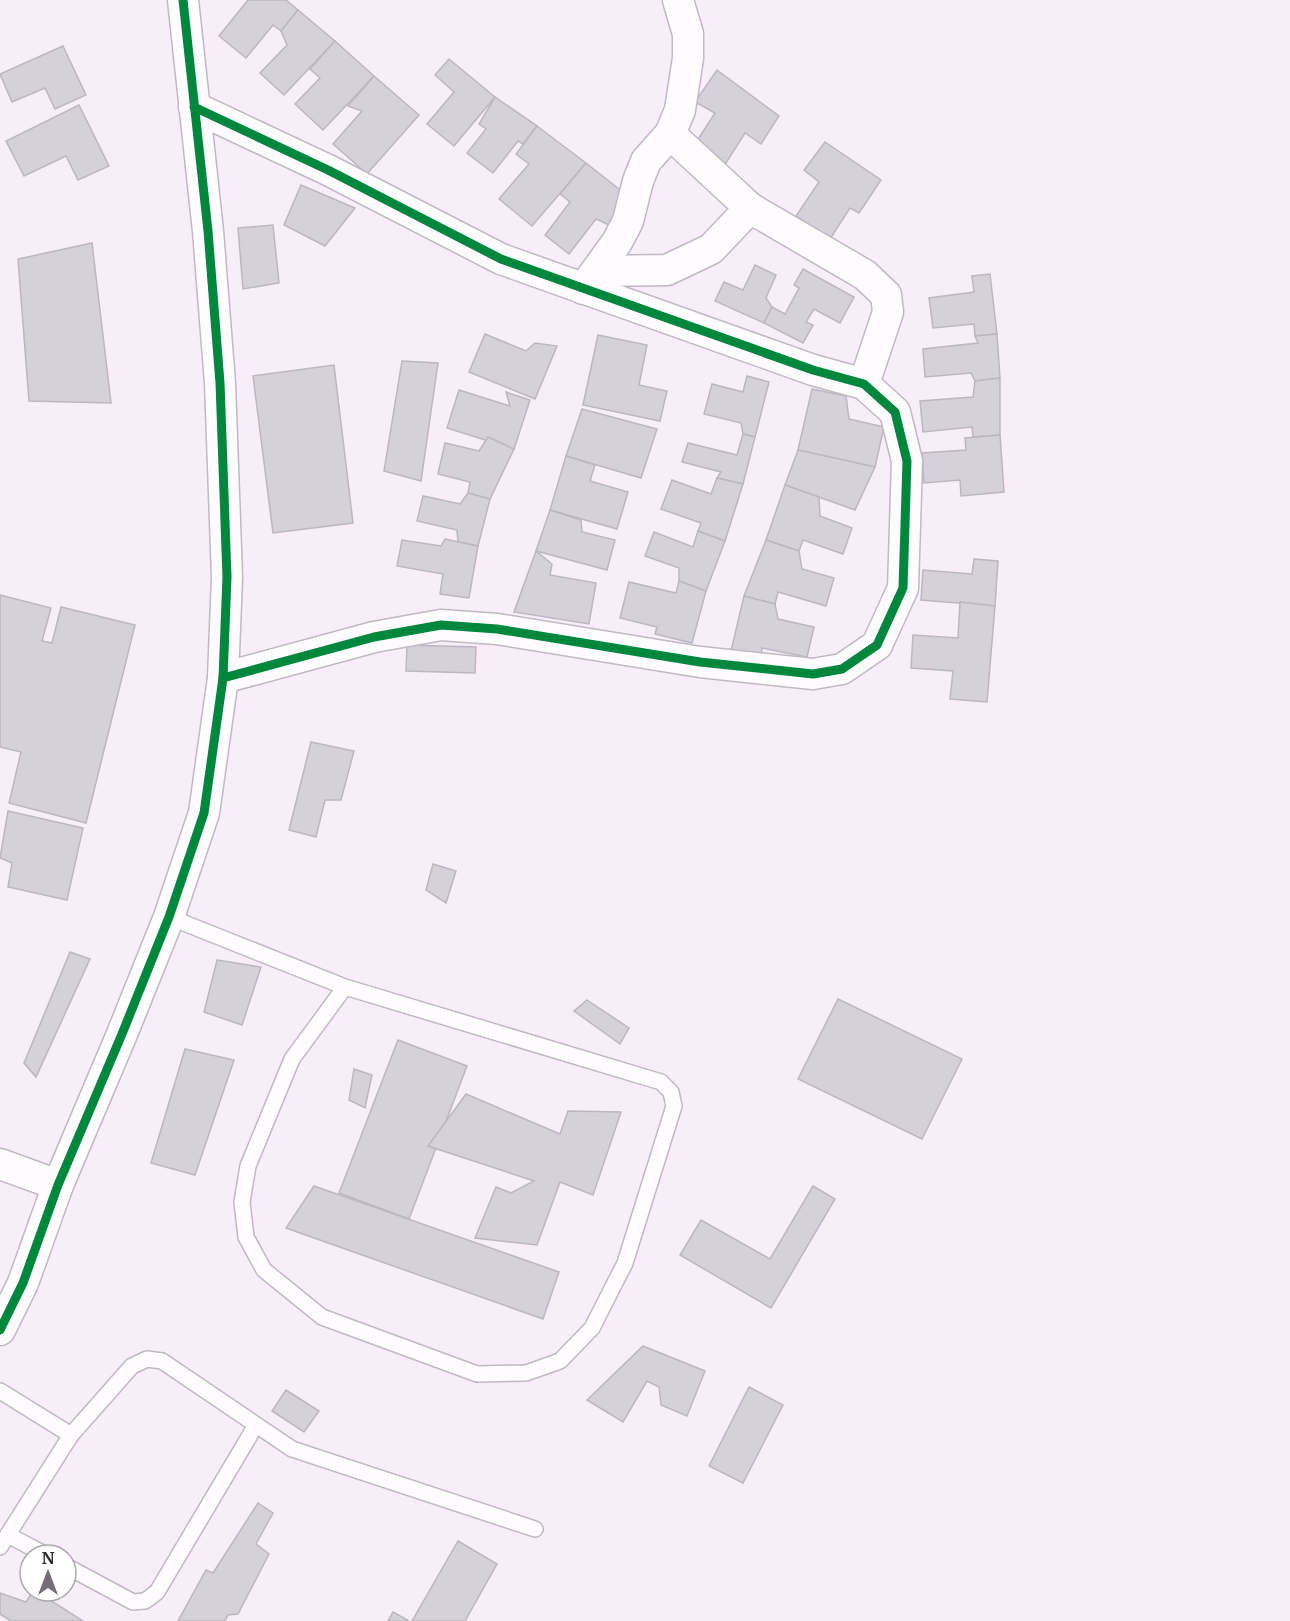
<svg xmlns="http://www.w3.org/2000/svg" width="1290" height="1621" viewBox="0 0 1290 1621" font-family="Merriweather,serif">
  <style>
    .building { fill: #d6d0da; stroke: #bcb6c0; stroke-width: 1.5 }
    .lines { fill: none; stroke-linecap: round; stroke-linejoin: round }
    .lane-casing { stroke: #c0b9c2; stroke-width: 18 }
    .street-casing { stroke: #c0b9c2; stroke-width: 33 }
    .lane { stroke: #fefcfe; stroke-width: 15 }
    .street { stroke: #fefcfe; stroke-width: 30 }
    .cycleway-casing { stroke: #fff; stroke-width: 13 }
    .cycleway { stroke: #00873e; stroke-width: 9 }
  </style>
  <rect width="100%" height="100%" fill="#f8eefa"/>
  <!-- building -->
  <g class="building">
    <path d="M248,0H286L298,10L281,31L273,25L246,58L219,36Z"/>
    <path d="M298,10L335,41L284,95L260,73L287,45L281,31Z"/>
    <path d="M335,41L374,76L323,130L295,104L320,78L310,69Z"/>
    <path d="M63,46L86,95L55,109L45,88L12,102L0,74Z"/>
    <path d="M449,59L495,97L454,146L427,124L454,92L435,75Z"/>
    <path d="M717,70L779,116L761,144L745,133L726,163L695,144L715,113L695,102Z"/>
    <path d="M374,76L419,115L367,174L333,144L362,111L348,106Z"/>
    <path d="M495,97L537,126L523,144L518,141L493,173L467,153L486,129L479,124Z"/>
    <path d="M79,105L109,166L78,180L66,156L24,176L6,141Z"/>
    <path d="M537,126L586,163L532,226L499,199L529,164L516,154Z"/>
    <path d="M825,142L881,180L859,213L850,208L830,239L796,216L819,182L804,170Z"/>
    <path d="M586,163L629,197L609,225L596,219L569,254L545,235L570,202L560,194Z"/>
    <path d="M301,185L355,208L325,246L284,225Z"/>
    <path d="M273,225L279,283L243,289L238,228Z"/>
    <path d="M92,243L111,403L29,401L18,259Z"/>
    <path d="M755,265L776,275L766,298L772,307L764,323L715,301L724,282L743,290Z"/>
    <path d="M803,269L854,297L840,323L814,309L806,322L813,325L803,343L764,323L772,307L785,314L799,288L794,285Z"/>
    <path d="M990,274L997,334L975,336L974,324L933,328L929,298L974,292L972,276Z"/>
    <path d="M485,334L526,351L535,343L557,346L535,399L469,372Z"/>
    <path d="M997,334L1000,378L975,381L971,373L925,377L923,349L978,343L975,336Z"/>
    <path d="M598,335L647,345L639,385L667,391L660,421L583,405Z"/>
    <path d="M402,361L438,363L421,481L384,471Z"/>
    <path d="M334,365L353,523L273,533L253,376Z"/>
    <path d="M747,376L769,382L755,437L743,434L741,423L704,414L712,384L743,392Z"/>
    <path d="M1000,378V435L973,437L972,427L923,432L920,401L973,397L975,381Z"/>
    <path d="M812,389L846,396L849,419L884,427L875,467L798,450Z"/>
    <path d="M459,390L510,406L506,392L530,400L514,449L447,428Z"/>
    <path d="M582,409L657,429L641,478L566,456Z"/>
    <path d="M743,434L755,437L743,484L717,478L721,472L682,462L688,443L737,455Z"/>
    <path d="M1000,435L1004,492L961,496L960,480L924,483L922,453L966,450L965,438Z"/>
    <path d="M488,437L514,449L490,499L468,493L470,482L438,474L445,443L479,451Z"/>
    <path d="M798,450L875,467L855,510L785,485Z"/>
    <path d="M566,456L595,465L590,481L628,492L617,529L550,510Z"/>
    <path d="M717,478L743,484L725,541L698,531L701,523L661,509L672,480L711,494Z"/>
    <path d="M785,485L819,497L820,516L852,528L843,554L803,540L799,551L766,540Z"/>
    <path d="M468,493L490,499L478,546L458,542L457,530L417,521L423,496L460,504Z"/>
    <path d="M550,510L581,520L582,532L615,540L607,570L536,551Z"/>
    <path d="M698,531L725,541L706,591L679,581V568L645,556L654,532L693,547Z"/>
    <path d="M445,539L478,546L469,598L440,594L443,574L397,566L402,540L441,546Z"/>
    <path d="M766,540L799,551L802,569L834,578L826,606L778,592L775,604L744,596Z"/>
    <path d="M536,551L552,564L550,575L596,583L589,624L514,612Z"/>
    <path d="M974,559L998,561L995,606L921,600L923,570L972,574Z"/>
    <path d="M679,581L706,591L692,643L655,634L657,627L620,618L629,582L676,593Z"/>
    <path d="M0,595L51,608L42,641L52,643L61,607L135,625L86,823L9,803L21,752L0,747Z"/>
    <path d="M744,596L775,604L778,619L814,627L807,657L762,648L761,657L731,651Z"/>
    <path d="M960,602L995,606L987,702L950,699L953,671L911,668L913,635L958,638Z"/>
    <path d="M407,645L476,647L475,673L406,671Z"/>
    <path d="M311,742L354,751L341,800H325L316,837L289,830Z"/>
    <path d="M8,811L83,828L67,900L8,887L12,863L0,858Z"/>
    <path d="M433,864L456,871L446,903L426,890Z"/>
    <path d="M70,952L90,959L36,1077L24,1063Z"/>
    <path d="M217,960L261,967L242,1025L204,1012Z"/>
    <path d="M838,999L962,1059L922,1139L798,1079Z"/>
    <path d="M587,1000L629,1028L620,1044L574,1011Z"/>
    <path d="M398,1040L467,1066L409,1219L339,1193Z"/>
    <path d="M185,1049L234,1060L195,1175L151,1163Z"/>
    <path d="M354,1069L372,1075L365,1108L349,1100Z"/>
    <path d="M466,1094L560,1134L568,1111L621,1112L593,1195L560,1182L537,1245L475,1238L496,1187L511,1193L534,1181L428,1146Z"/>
    <path d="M314,1186L559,1272L543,1319L286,1228Z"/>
    <path d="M813,1186L835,1199L771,1308L680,1255L701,1220L770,1259Z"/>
    <path d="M643,1346L705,1371L687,1416L661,1405L659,1387L647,1381L623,1422L587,1400Z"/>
    <path d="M749,1387L783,1405L743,1483L709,1466Z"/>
    <path d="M286,1390L319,1411L304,1432L272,1411Z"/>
    <path d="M258,1503L273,1513L256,1544L269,1554L238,1614L228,1615L225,1621H178L206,1570L213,1573Z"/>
    <path d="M458,1541L497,1564L465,1621H412Z"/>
    <path d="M33,1591H36L83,1621H11L0,1614V1593L26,1602Z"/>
    <path d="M393,1612L409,1621H388Z"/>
  </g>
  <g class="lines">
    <!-- lane casing -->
    <g class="lane-casing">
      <g id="lane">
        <path d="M169,917L345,987L661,1082L671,1092L674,1106L625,1263L592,1328L560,1361L526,1373L477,1374L322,1317L264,1270L246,1237L242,1202L248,1166L292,1059L345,987"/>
        <path d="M0,1391L71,1435L132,1366L147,1359L162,1361L292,1449L535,1529"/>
        <path d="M8,1535L46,1555"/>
        <path d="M0,1547L71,1435"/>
        <path d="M66,1566L133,1602L145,1601L157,1592L256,1425"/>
      </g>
    </g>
    <!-- street casing -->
    <g class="street-casing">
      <g id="street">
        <path d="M194,107L328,170L501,259L813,370L864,384L895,412L907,461L903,588L877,645L842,669L813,674L700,662L497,629L441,625L374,637L223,678"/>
        <path d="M670,134L750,208L865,275L886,295L888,312L864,384"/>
        <path d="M598,271L667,270L711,249L750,208"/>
        <path d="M583,289L617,242L628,221L638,181L646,161L670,134L680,110L688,58V34L678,0"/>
        <path d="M0,1164L58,1185"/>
        <path d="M0,1330L23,1283L58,1185L122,1034L169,917L204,813L223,678L227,577L220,383L208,231L183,0"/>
      </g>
    </g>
    <!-- lane -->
    <use href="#lane" class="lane"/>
    <!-- street -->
    <use href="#street" class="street"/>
    <!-- cycleway casing -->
    <g class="cycleway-casing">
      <g id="cycleway">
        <path d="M194,107L328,170L501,259L813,370L864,384L895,412L907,461L903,588L877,645L842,669L813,674L700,662L497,629L441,625L374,637L223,678"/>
        <path d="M0,1330L23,1283L58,1185L122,1034L169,917L204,813L223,678L227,577L220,383L208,231L183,0"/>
      </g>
    </g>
    <!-- cycleway -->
    <use href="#cycleway" class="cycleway"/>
  </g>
  <!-- north arrow -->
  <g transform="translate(48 1573)"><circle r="28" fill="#ffffff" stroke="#aca9ac" stroke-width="1.5"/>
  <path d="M0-4.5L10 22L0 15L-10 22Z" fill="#756d77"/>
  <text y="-9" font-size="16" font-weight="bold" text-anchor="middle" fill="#2f2830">N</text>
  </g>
</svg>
